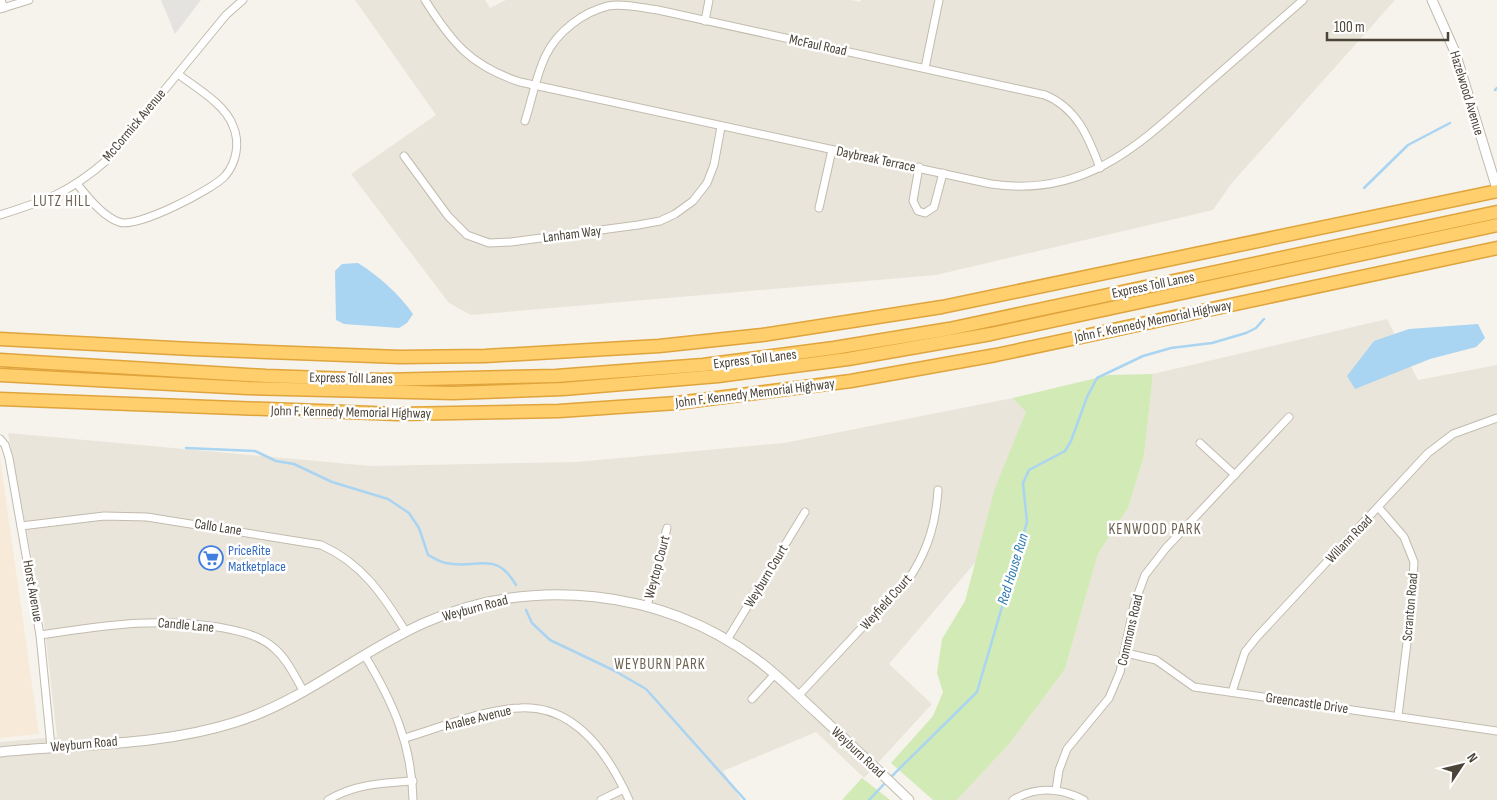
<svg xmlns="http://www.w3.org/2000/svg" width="1497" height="800" viewBox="0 0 1497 800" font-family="'Sofia Sans Condensed',sans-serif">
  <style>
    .residential { fill: #eae5da }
    .commercial { fill: #f7ead8 }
    .green { fill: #d2eab5 }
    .parking { fill: #e5e3e0 }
    .water { fill: #a9d4f2 }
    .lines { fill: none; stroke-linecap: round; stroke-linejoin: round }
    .stream { stroke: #a9d4f2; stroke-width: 2.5 }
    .minor-casing { stroke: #c2bbae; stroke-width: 9 }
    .tertiary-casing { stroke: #c2bbae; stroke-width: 11 }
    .motorway-casing { stroke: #e0a43c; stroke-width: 15 }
    .minor { stroke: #fff; stroke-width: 7 }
    .tertiary { stroke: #fff; stroke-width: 9 }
    .motorway { stroke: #ffcf6e; stroke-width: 12 }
    .labels { text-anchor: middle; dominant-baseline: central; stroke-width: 5; stroke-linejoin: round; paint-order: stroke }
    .street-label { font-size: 14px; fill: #4b4439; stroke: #fff }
    .shop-label { font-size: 14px; fill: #366cbe; stroke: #fff; text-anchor: start }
    .neighbourhood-label { font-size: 15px; letter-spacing: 1px; fill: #6e6250; stroke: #fff }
    .water-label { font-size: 15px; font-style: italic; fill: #2e7ab2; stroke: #fff }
  </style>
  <rect width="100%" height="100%" fill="#f6f3ec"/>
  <!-- residential -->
  <g class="residential">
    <path d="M355,0H485L490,8L506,0H851L860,2L861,0H1395L1231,184L1213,210L936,275L471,315L449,303L351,174L436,115Z"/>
    <path d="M1387,319L1418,380L1497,365V800H957L1009,744L1065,669L1098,554L1128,508L1144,456L1153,374Z"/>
    <path d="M1013,398L1026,411L985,551L889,664L932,704L864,778L816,732L723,771L741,800H0V742L57,737L44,623L8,433L371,466L577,462L784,443Z"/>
  </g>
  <!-- commercial -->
  <path class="commercial" d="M0,458L39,734L0,738Z"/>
  <!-- green -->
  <g class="green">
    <path d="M1153,374L1144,456L1128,508L1098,554L1065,669L1009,744L957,800H933L891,763L933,716L943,692L937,673L942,639L965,601L995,488L1026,412L1013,398L1109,375Z"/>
    <path d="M862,778L890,800H842Z"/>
  </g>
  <!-- parking -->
  <path class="parking" d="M161,0H201L175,34Z"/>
  <!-- water -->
  <g class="water">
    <path d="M358,263C380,277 398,293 413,314L407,323L399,328L344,324L336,320L335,271L342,264Z"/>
    <path d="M1478,324L1485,338L1476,347L1430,359L1355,389L1347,376L1374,341L1409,329Z"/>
  </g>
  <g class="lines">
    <!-- stream -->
    <g class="stream">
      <path d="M1495,90L1497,88"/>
      <path d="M1364,188L1408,145L1450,123"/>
      <path d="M186,448L255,451L276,461L294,464L332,482L388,499L409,513L419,528L428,555C434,558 440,562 446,563C477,570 495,549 516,585"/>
      <path d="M526,610L532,623L550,640L615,671L646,689L745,800"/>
      <path d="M890,778L977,692L1027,522L1023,483L1029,470L1065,451L1071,441L1087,397L1097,378L1143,356L1171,348L1212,343L1246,333L1256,328L1264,319"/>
      <path d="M869,800L886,782"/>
    </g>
    <!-- minor casing -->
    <g class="minor-casing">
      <g id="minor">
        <path d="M1,0L4,8"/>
        <path d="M425,0C452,43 471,66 520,82L991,184C1087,198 1140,144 1206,85C1238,57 1271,28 1303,0"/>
        <path d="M0,9L29,0"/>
        <path d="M705,21L709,0"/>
        <path d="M925,68L939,0"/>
        <path d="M525,121C532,100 536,75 546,55C557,32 583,12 608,6C624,3 642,8 658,10L1045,95C1077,108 1089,138 1100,168"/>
        <path d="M404,156L448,216L467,235L489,243L511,242L638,225L660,221L675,214L693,201L707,183L714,165L721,127"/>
        <path d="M919,167L913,201L918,211L925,213L934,207L943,173"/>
        <path d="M77,184C88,197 102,216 119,222C136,229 212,190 225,176C237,162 240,142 233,126C225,104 196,88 178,74"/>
        <path d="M819,208L832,150"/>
        <path d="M0,215C47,200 69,193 107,160L226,15L243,0"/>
        <path d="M0,439L5,445L9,458L40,635L51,747"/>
        <path d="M1200,443L1235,475"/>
        <path d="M1379,508L1404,537L1414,562L1411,610L1398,716"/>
        <path d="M21,526L104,516L147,517L321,545C362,563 383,595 406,632"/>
        <path d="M647,606L667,528"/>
        <path d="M40,635C104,626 153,617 218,627C238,631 258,634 274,648C288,660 295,677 304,692"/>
        <path d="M727,640L805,512"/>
        <path d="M1126,653L1156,660L1194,687L1497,731"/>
        <path d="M365,656C393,702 412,745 413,800"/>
        <path d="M1232,692L1245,652L1257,637L1428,453L1453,434L1497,418"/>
        <path d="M798,696L912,574C929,547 936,521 938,490"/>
        <path d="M752,699L775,674"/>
        <path d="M405,738C439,728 485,709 520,708C576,705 609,755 629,800"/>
        <path d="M1056,790L1059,770L1067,749L1109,698L1120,672L1134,605L1145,575L1166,548L1289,417"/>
        <path d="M328,800C355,784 383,783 413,781"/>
        <path d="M601,800L624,789"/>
        <path d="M1013,800C1036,786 1061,788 1084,800"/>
      </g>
    </g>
    <!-- tertiary casing -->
    <g class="tertiary-casing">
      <g id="tertiary">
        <path d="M1432,0L1455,52L1497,189"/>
        <path d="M0,752C78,744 161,746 236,722C305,700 359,652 424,623C532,575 661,589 756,659C778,675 797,695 817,713C848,742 879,771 909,800"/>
      </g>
    </g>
    <!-- motorway casing -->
    <g class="motorway-casing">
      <g id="motorway">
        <path d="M0,339L192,349L400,357L485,356L659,346L762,335L942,307L1497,191"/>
        <path d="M0,360L266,376L381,380L556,376L703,365L834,348L949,329L1497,212"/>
        <path d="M0,375L248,388L453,393L563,389L718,376L848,359L991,334L1497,225"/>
        <path d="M0,399L398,414L559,411L677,403L851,381L996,355L1497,248"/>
      </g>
    </g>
    <!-- minor -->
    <use href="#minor" class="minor"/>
    <!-- tertiary -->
    <use href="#tertiary" class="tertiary"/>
    <!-- motorway -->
    <use href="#motorway" class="motorway"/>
  </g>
  <!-- icons -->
  <defs>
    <g id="supermarket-ring" transform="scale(1.25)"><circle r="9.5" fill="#fff" stroke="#3f7fe0" stroke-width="1.5"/><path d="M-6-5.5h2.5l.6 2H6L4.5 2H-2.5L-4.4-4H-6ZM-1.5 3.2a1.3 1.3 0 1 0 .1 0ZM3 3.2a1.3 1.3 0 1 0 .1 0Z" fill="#3f7fe0"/></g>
  </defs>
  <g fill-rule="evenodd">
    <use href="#supermarket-ring" x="211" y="558"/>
  </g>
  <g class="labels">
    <!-- street labels -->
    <g class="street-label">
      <text transform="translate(818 45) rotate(12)">McFaul Road</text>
      <text transform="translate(1467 93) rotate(73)">Hazelwood Avenue</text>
      <text transform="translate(134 125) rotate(-50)">McCormick Avenue</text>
      <text transform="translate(876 159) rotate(12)">Daybreak Terrace</text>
      <text transform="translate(572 234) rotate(-7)">Lanham Way</text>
      <text transform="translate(1153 285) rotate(-12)">Express Toll Lanes</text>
      <text transform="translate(1153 321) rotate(-12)">John F. Kennedy Memorial Highway</text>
      <text transform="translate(755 359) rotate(-7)">Express Toll Lanes</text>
      <text transform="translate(351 378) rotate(1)">Express Toll Lanes</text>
      <text transform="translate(755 393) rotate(-7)">John F. Kennedy Memorial Highway</text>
      <text transform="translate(351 412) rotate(1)">John F. Kennedy Memorial Highway</text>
      <text transform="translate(218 527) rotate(9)">Callo Lane</text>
      <text transform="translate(1349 539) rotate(-46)">Willann Road</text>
      <text transform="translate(657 567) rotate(-75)">Weytop Court</text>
      <text transform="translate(766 576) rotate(-59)">Weyburn Court</text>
      <text transform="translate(33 591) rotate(80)">Horst Avenue</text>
      <text transform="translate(886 602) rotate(-48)">Weyfield Court</text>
      <text transform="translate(1410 607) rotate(-85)">Scranton Road</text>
      <text transform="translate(475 608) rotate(-15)">Weyburn Road</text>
      <text transform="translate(186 625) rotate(5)">Candle Lane</text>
      <text transform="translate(1130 630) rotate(-77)">Commons Road</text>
      <text transform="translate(1307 703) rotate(8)">Greencastle Drive</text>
      <text transform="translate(478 718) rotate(-14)">Analee Avenue</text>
      <text transform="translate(84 744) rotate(-5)">Weyburn Road</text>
      <text transform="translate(858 752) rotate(43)">Weyburn Road</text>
    </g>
    <!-- shop labels -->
    <g class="shop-label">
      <text x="228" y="550">PriceRite<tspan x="228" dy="16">Matketplace</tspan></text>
    </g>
    <!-- neighbourhood labels -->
    <g class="neighbourhood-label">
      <text x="62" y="201">LUTZ HILL</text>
      <text x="1155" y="529">KENWOOD PARK</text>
      <text x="660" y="664">WEYBURN PARK</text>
    </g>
    <!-- water labels -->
    <g class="water-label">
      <text transform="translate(1013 569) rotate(-73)">Red House Run</text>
    </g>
  </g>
  <!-- north arrow -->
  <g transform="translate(1462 765) rotate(55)" stroke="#ffffff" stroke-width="4" paint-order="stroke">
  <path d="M0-4L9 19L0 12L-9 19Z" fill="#4b4439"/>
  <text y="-8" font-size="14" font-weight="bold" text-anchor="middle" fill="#4b4439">N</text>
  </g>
  <!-- scale -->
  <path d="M1327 32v8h121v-8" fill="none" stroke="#4b4439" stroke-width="2.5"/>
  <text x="1334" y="32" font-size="15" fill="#4b4439" stroke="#ffffff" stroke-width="4" paint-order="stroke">100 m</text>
</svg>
